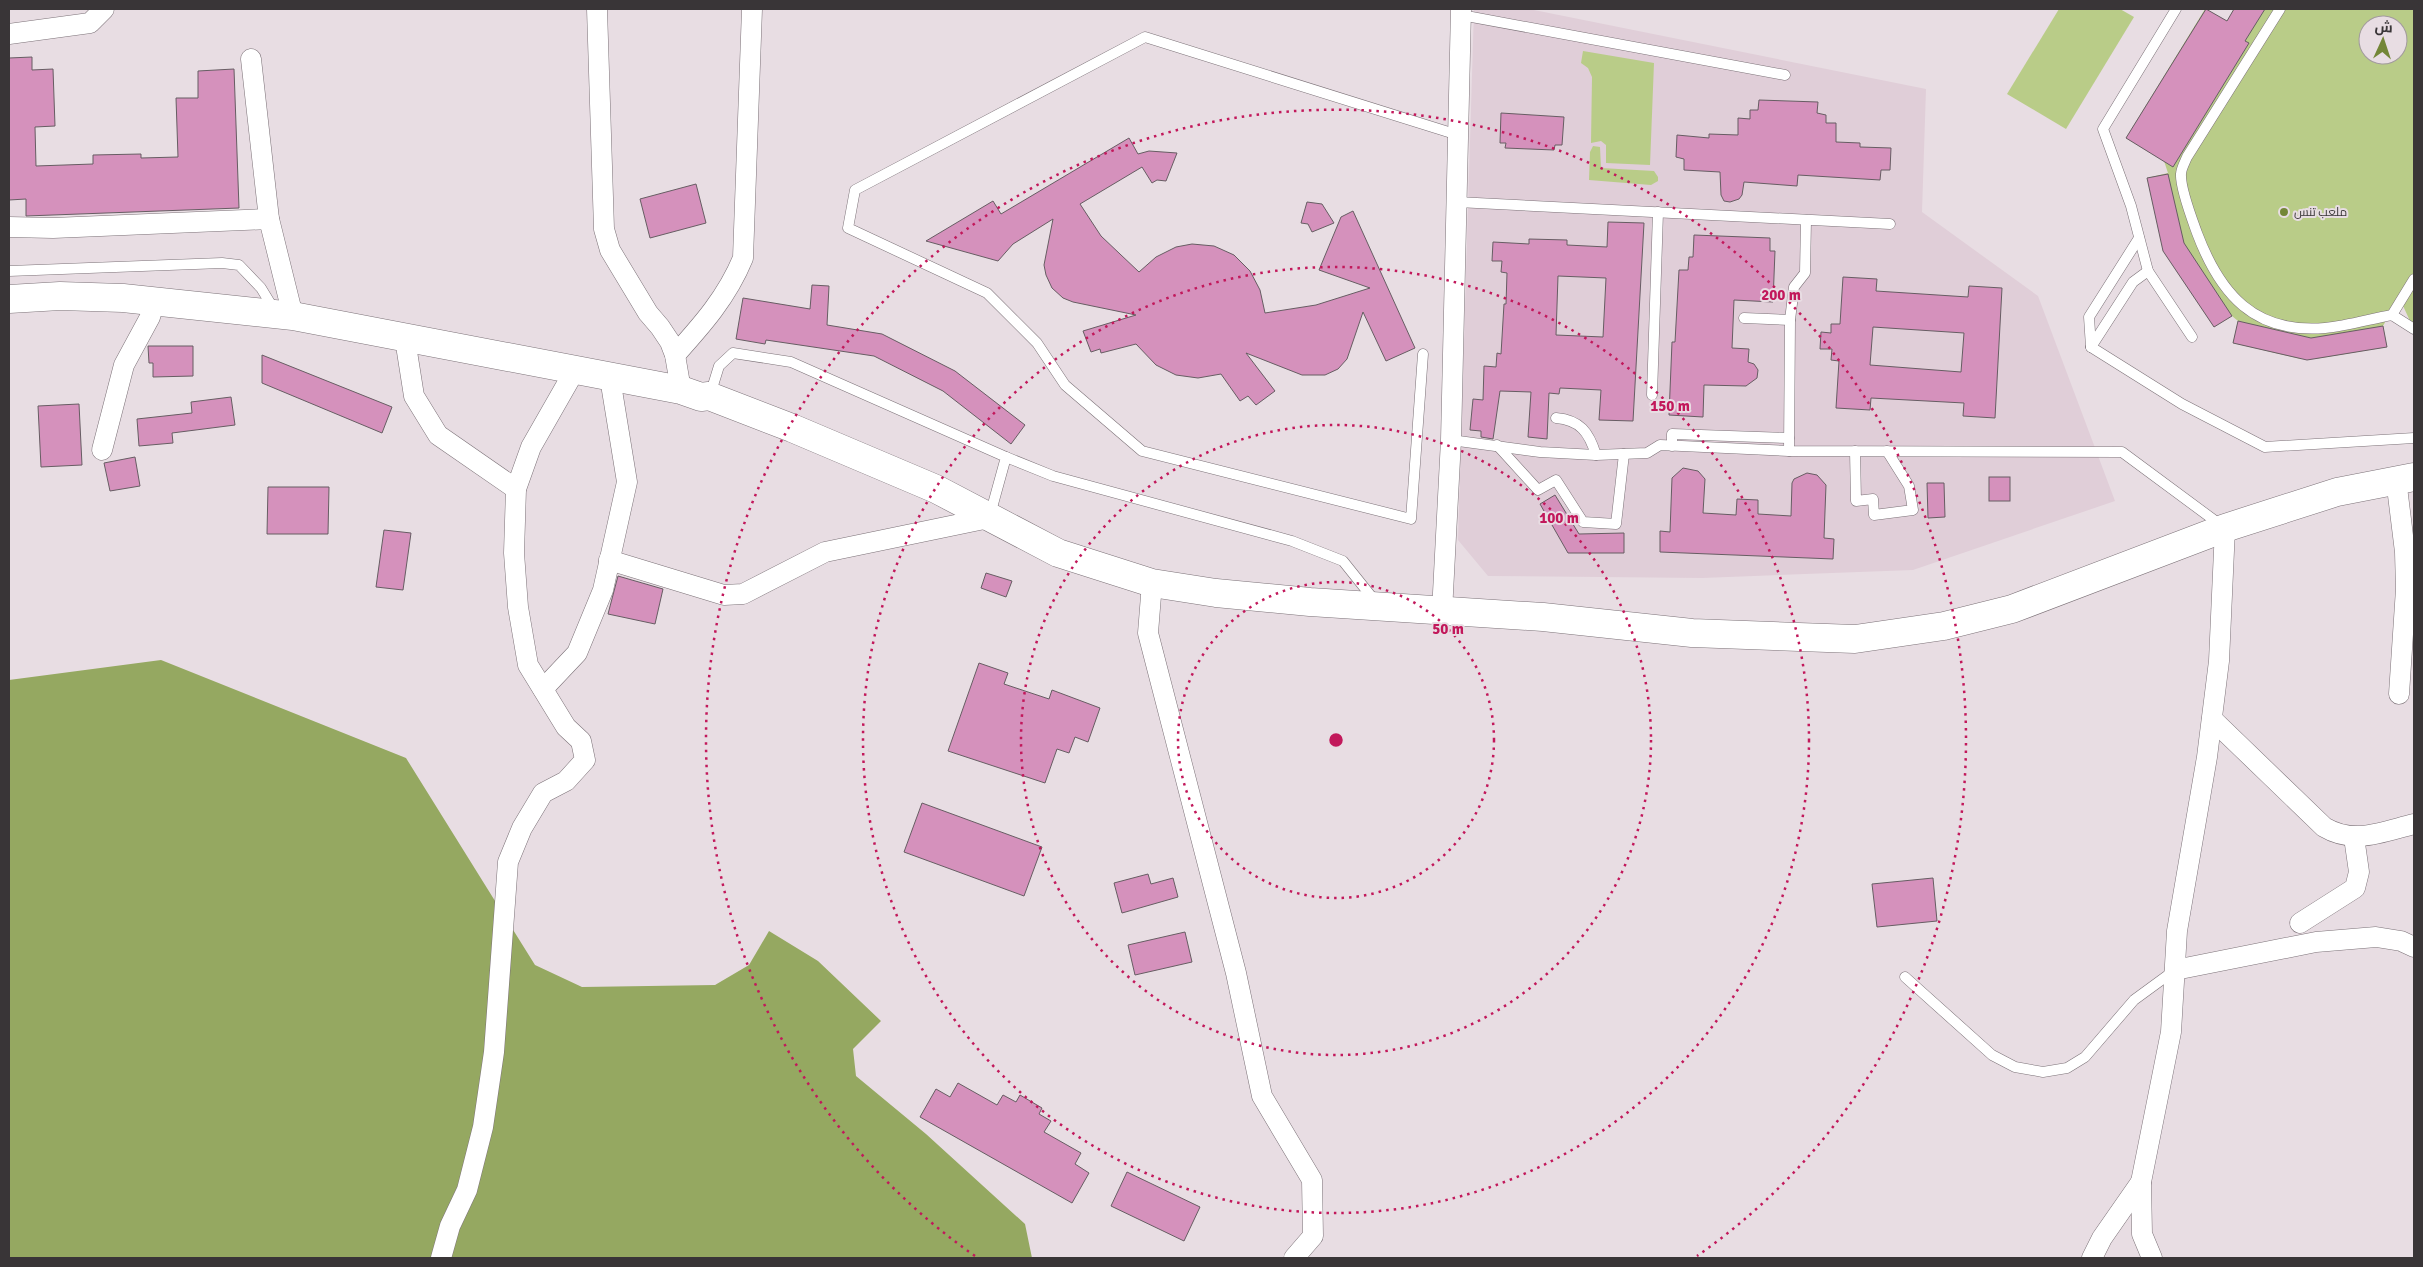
<svg xmlns="http://www.w3.org/2000/svg" width="2423" height="1267" viewBox="0 0 2423 1267" font-family="Signika,Cairo,sans-serif">
  <style>
    .built { fill: #e0ced8 }
    .green { fill: #b9cc88; fill-rule: evenodd }
    .forest { fill: #95a861 }
    .building { fill: #d591bc; stroke: #675d63; fill-rule: evenodd }
    .lines { fill: none; stroke-linecap: round; stroke-linejoin: round }
    .service-casing { stroke: #7c7278; stroke-width: 11 }
    .minor-casing { stroke: #7c7278; stroke-width: 21 }
    .primary-casing { stroke: #7c7278; stroke-width: 29 }
    .service { stroke: #fff; stroke-width: 10 }
    .minor { stroke: #fff; stroke-width: 20 }
    .primary { stroke: #fff; stroke-width: 28 }
    .ring { fill: none; stroke: #c2185b; stroke-width: 2.5; stroke-dasharray: 2.5 5 }
    .poi-dot { fill: #738637; stroke: #e8dde3; stroke-width: 2 }
    .labels { text-anchor: middle; dominant-baseline: central; stroke-width: 4; stroke-linejoin: round; paint-order: stroke }
    .poi-label { font-size: 12px; fill: #393537; stroke: #e8dde3; text-anchor: start }
    .centre { fill: #c2185b; stroke: #e8dde3; stroke-width: 2.5 }
    .ring-label { font-size: 15px; text-anchor: middle; font-weight: bold; fill: #c2185b; stroke: #e8dde3; stroke-width: 4; stroke-linejoin: round; paint-order: stroke }
  </style>
  <rect width="100%" height="100%" fill="#e8dde3"/>
  <!-- built -->
  <path class="built" d="M1474,9H1529L1926,89L1922,212L2038,296L2115,501L1913,570L1702,578L1488,576L1458,540Z"/>
  <!-- green -->
  <g class="green">
    <path d="M2059,9H2120L2134,17L2066,129L2007,94Z"/>
    <path d="M2205,9L2227,21L2234,9H2414V324L2410,321L2399,297L2383,326L2387,347L2315,359L2311,338L2307,337L2301,359L2233,343L2238,321L2232,316L2214,327L2174,267L2192,255L2185,247L2164,251L2147,178L2168,173L2164,161L2126,138ZM2368,25H2398V55H2368Z"/>
    <path d="M1583,51L1654,63L1650,165L1606,163V145L1601,141L1591,143L1592,77L1588,68L1581,63Z"/>
    <path d="M1593,146L1600,147L1601,168L1654,171L1658,177V181L1651,185L1589,180L1590,152Z"/>
  </g>
  <!-- forest -->
  <path class="forest" d="M161,660L406,758L535,965L582,987L715,985L749,965L769,931L818,961L881,1021L853,1049L856,1076L926,1134L1025,1224L1032,1258H9V680Z"/>
  <!-- building -->
  <g class="building">
    <path d="M2206,9L2227,21L2234,9H2265L2245,41L2249,43L2173,167L2126,138Z"/>
    <path d="M32,57V70L53,69L55,126L35,127L36,166L93,164V155L141,154V158L178,157L176,98H198V71L234,69L239,208L26,216V199L9,200V58Z"/>
    <path d="M1759,100L1818,102L1817,113L1826,115V123H1836V142L1860,143V147L1891,148L1890,170H1881L1880,180L1798,175L1797,186L1744,182L1742,195L1739,199L1730,202L1724,201L1721,195L1720,172L1684,170V159L1676,157L1677,135L1709,138V134L1738,135V118L1750,119V110H1758Z"/>
    <path d="M1501,113L1564,117L1562,145H1555L1554,150L1505,148L1506,143H1500Z"/>
    <path d="M1129,138L1138,154L1149,151L1177,153L1166,181L1157,180L1152,183L1142,167L1080,204L1101,236L1139,272L1156,257L1176,247L1192,244L1214,246L1234,255L1250,271L1260,290L1265,313L1316,305L1370,288L1319,270L1341,217L1353,211L1415,348L1386,361L1363,312L1347,359L1338,369L1325,375H1302L1246,353L1275,391L1256,405L1248,396L1240,401L1221,374L1198,378L1176,375L1156,365L1136,344L1101,353L1100,349L1091,352L1083,331L1136,315L1073,302L1063,298L1052,288L1046,275L1044,265L1053,219L1013,244L998,261L926,241L993,201L1001,214Z"/>
    <path d="M2168,174L2184,243L2232,316L2214,327L2163,251L2147,178Z"/>
    <path d="M696,184L706,223L650,238L640,199Z"/>
    <path d="M1307,202L1322,204L1334,223L1312,232L1308,224L1301,223Z"/>
    <path d="M1608,222L1644,223L1633,421L1599,420L1601,390L1560,388L1559,394L1549,393L1547,439L1528,437L1531,392L1500,391L1493,439L1481,437V431L1470,430L1473,399L1483,400L1484,366L1496,367L1497,353L1501,354L1504,304H1506L1507,273L1501,272L1502,261H1492L1493,242L1529,244V239L1567,240V245L1607,247ZM1558,276L1606,278L1603,337L1556,335Z"/>
    <path d="M1694,235L1770,238V251H1775L1773,302L1734,300L1732,348L1749,349L1748,362L1754,364L1758,370L1757,378L1746,386L1704,385L1703,417L1669,415L1672,342H1675L1679,270H1688L1689,257H1693Z"/>
    <path d="M1843,277L1877,279L1876,291L1968,297L1969,286L2002,288L1995,418L1963,416L1964,403L1871,398L1870,410L1836,408L1839,361L1831,360L1832,349H1820L1821,332L1831,333V324H1840ZM1873,327L1964,333L1961,372L1870,365Z"/>
    <path d="M812,285L829,286L827,325L882,334L955,371L1025,425L1011,444L943,391L874,356L766,340L765,344L736,339L743,298L810,309Z"/>
    <path d="M2238,321L2311,338L2383,326L2387,347L2307,360L2233,343Z"/>
    <path d="M148,346H193V376L153,377V363H149Z"/>
    <path d="M262,355L392,407L382,433L262,383Z"/>
    <path d="M231,397L235,425L172,433L173,443L139,446L137,419L192,413L191,402Z"/>
    <path d="M79,404L82,465L41,467L38,406Z"/>
    <path d="M135,457L140,486L110,491L104,463Z"/>
    <path d="M1683,468L1698,471L1705,479L1703,513L1736,515L1737,499L1758,500V514L1791,516L1792,483L1794,479L1807,473L1817,475L1826,485L1824,538L1834,539L1833,559L1660,552V531L1670,532L1672,478Z"/>
    <rect x="1989" y="477" width="21" height="24"/>
    <path d="M1927,483H1944L1945,517L1928,518Z"/>
    <path d="M268,487H329L328,534H267Z"/>
    <path d="M1555,495L1579,534L1624,533V553H1568L1540,504Z"/>
    <path d="M384,530L411,533L403,590L376,587Z"/>
    <path d="M986,573L1012,581L1006,597L981,588Z"/>
    <path d="M618,576L663,589L655,624L608,614Z"/>
    <path d="M979,663L1008,673L1004,684L1049,699L1052,690L1100,708L1088,742L1075,737L1069,753L1057,749L1045,783L948,751Z"/>
    <path d="M922,803L1042,847L1024,896L904,852Z"/>
    <path d="M1148,874L1151,884L1173,878L1178,897L1122,913L1114,883Z"/>
    <path d="M1933,878L1937,921L1877,927L1872,884Z"/>
    <path d="M1185,932L1192,962L1135,975L1128,945Z"/>
    <path d="M958,1083L997,1105L1003,1095L1016,1102L1020,1095L1042,1108L1039,1114L1051,1121L1044,1132L1081,1153L1075,1164L1089,1173L1072,1203L920,1117L936,1089L950,1097Z"/>
    <path d="M1127,1172L1200,1207L1184,1241L1111,1206Z"/>
  </g>
  <g class="lines">
    <!-- service casing -->
    <g class="service-casing">
      <g id="service">
        <path d="M2176,9L2103,129L2131,206L2148,271L2192,337"/>
        <path d="M2280,9L2187,157C2185,162 2181,169 2181,174C2180,188 2192,219 2197,233C2220,294 2254,334 2325,328C2347,326 2370,319 2392,315L2414,279"/>
        <path d="M1461,15L1785,75"/>
        <path d="M1457,202L1890,224"/>
        <path d="M9,271L222,263L239,265L261,288L275,311"/>
        <path d="M2392,315L2414,329"/>
        <path d="M1744,318L1790,320"/>
        <path d="M2091,347L2182,404L2265,447L2414,438"/>
        <path d="M2091,347L2089,317L2139,238"/>
        <path d="M2091,347L2133,282L2148,271"/>
        <path d="M1423,354L1411,519L1142,451L1065,385L1037,343L987,293L848,228L855,190L1145,37L1458,135"/>
        <path d="M710,395L719,366L733,353L791,362L1006,457L990,515"/>
        <path d="M1652,395L1658,212"/>
        <path d="M1556,418C1580,420 1589,432 1596,455"/>
        <path d="M1451,440L1540,452L1596,455L1647,453L1660,445L1789,451L2122,452L2222,526"/>
        <path d="M1497,445L1538,490L1556,480L1583,522L1616,524L1624,454"/>
        <path d="M1672,446V434L1789,438"/>
        <path d="M1789,451L1790,320L1794,287L1805,273L1806,220"/>
        <path d="M1855,451L1856,501L1873,499L1874,515L1913,510L1909,486L1887,451"/>
        <path d="M1006,457L1053,476L1292,541L1343,561L1375,601"/>
        <path d="M1905,977L1992,1055L2015,1067L2043,1072L2067,1068L2085,1057L2134,1000L2175,970"/>
      </g>
    </g>
    <!-- minor casing -->
    <g class="minor-casing">
      <g id="minor">
        <path d="M597,9L604,229L610,250L648,313L660,327L670,342L675,355L681,390"/>
        <path d="M9,34L90,23L104,9"/>
        <path d="M251,59L269,219L293,316"/>
        <path d="M9,227L53,228L269,219"/>
        <path d="M405,339L414,396L438,435L516,489"/>
        <path d="M675,355C702,325 727,297 743,258L752,9"/>
        <path d="M102,450L124,365L150,317L155,300"/>
        <path d="M2396,479L2405,552L2406,589L2399,694"/>
        <path d="M609,560L724,595L743,594L825,552L989,518"/>
        <path d="M1152,583L1148,633L1236,973L1262,1096L1312,1180L1313,1236L1294,1258"/>
        <path d="M1442,612L1451,440L1461,9"/>
        <path d="M543,689L577,653L603,590L627,482L610,378"/>
        <path d="M2212,719L2324,827C2354,845 2382,832 2414,824"/>
        <path d="M2300,923L2355,888L2359,872L2354,837"/>
        <path d="M2175,970L2316,942L2376,937L2401,941L2414,947"/>
        <path d="M441,1258L450,1226L467,1190L483,1127L494,1052L508,862L522,828L543,793L566,781L585,760L581,741L566,727L528,665L518,607L514,553L516,489L531,447L575,370"/>
        <path d="M2092,1258L2102,1238L2141,1182"/>
        <path d="M2152,1258L2142,1234L2141,1182L2171,1032L2177,931L2207,757L2219,661L2225,528"/>
      </g>
    </g>
    <!-- primary casing -->
    <g class="primary-casing">
      <path id="primary" d="M9,299L60,296L123,298L293,316L681,390L701,397L709,396L792,428L936,489L1058,553L1152,583L1216,593L1310,602L1543,617L1692,633L1855,639L1944,626L2012,609L2225,528L2337,492L2414,477"/>
    </g>
    <!-- service -->
    <use href="#service" class="service"/>
    <!-- minor -->
    <use href="#minor" class="minor"/>
    <!-- primary -->
    <use href="#primary" class="primary"/>
  </g>
  <!-- distance rings -->
  <g class="ring">
    <circle cx="1336" cy="740" r="158"/>
    <circle cx="1336" cy="740" r="315"/>
    <circle cx="1336" cy="740" r="473"/>
    <path d="M975 1256A630 630 0 1 1 1697 1256"/>
  </g>
  <!-- markers -->
  <circle class="poi-dot" cx="2284" cy="212" r="5"/>
  <g class="labels">
    <!-- poi labels -->
    <g class="poi-label">
      <text x="2294" y="212">ملعب تنس</text>
    </g>
  </g>
  <circle cx="1336" cy="740" r="8" class="centre"/>
  <g class="ring-label">
    <text x="1781" y="300">200 m</text>
    <text x="1670" y="411">150 m</text>
    <text x="1559" y="523">100 m</text>
    <text x="1448" y="634">50 m</text>
  </g>
  <!-- border -->
  <rect width="2423" height="1267" fill="none" stroke="#393537" stroke-width="20"/>
  <!-- north arrow -->
  <g transform="translate(2383 40) rotate(3)"><circle r="24" fill="#e8dde3" stroke="#a29a9e"/>
  <path d="M0-4L9 19L0 12L-9 19Z" fill="#738637"/>
  <text y="-8" font-size="14" font-weight="bold" text-anchor="middle" fill="#393537">ش</text>
  </g>
</svg>
